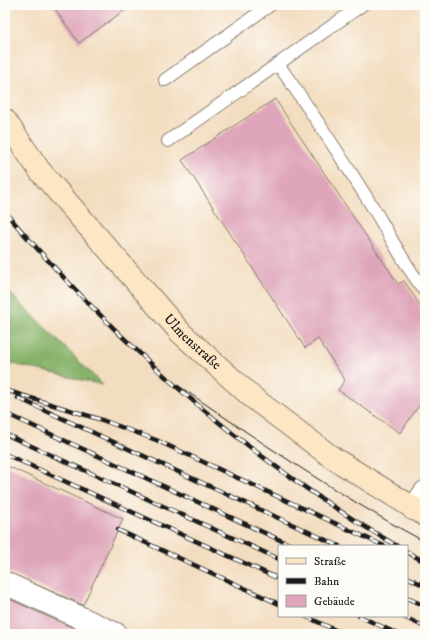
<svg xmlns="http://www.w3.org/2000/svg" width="430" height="639" viewBox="0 0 430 639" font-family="'IM FELL DW Pica',serif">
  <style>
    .forest { fill: #87b269; stroke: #526742 }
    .building { fill: #dfa5ba }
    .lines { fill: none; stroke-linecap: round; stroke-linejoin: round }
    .lane-casing { stroke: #887c6e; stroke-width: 14 }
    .street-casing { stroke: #887c6e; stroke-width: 24 }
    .secondary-casing { stroke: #887c6e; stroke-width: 24 }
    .lane { stroke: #fff; stroke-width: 12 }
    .street { stroke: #fff; stroke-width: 22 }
    .secondary { stroke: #fce6c4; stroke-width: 22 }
    .tram { stroke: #1c1c1c; stroke-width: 1 }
    .rail-casing { stroke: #1c1c1c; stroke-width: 4.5 }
    .rail { stroke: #fdfcf7; stroke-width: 3; stroke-dasharray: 9; stroke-linecap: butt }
    .labels { text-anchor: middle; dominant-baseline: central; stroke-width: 3; stroke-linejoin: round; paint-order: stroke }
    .street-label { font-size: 14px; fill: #1c1c1c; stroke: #fdfcf7 }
  </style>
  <rect width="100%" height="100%" fill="#fdfcf7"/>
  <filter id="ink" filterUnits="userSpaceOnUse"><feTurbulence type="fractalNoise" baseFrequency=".025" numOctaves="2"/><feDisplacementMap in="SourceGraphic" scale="8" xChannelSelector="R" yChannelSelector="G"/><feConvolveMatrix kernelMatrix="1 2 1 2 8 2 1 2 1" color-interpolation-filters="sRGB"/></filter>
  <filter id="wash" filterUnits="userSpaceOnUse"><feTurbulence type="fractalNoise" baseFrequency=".012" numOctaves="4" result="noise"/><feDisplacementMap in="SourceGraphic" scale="16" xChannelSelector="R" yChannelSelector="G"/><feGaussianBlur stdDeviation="0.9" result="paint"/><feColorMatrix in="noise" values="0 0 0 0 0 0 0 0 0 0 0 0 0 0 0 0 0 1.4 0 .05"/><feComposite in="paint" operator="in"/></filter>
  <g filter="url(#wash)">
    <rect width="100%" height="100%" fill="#f3ddc0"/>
    <!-- forest -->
    <path class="forest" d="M5,288L103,385L5,362Z"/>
    <g id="blocks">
      <!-- building -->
      <g class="building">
        <path d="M52,5H132L79,43Z"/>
        <path d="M275,99L398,284L404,281L425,313V402L418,407L400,433L338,390L345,380L318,339L305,348L182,160Z"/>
        <path d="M5,465L123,519L83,605L5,571Z"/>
        <path d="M5,597L73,628L70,634H5Z"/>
      </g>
    </g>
  </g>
  <g filter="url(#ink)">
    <use href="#blocks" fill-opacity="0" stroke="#887c6e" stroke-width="1"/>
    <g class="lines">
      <!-- lane casing -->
      <g class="lane-casing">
        <g id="lane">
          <path d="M278,64C311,111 342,158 372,206C390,235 404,265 425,291"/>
          <path d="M165,80L270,5"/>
          <path d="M168,141L362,5"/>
        </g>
      </g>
      <!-- street casing -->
      <g class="street-casing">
        <g id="street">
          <path d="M413,509L425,492"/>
          <path d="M5,583L116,634"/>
        </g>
      </g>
      <!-- secondary casing -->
      <g class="secondary-casing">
        <g id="secondary">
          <path id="s1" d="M5,120L40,171L181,333L252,397L333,458L425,515"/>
        </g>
      </g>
      <!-- lane -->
      <use href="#lane" class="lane"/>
      <!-- street -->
      <use href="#street" class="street"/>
      <!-- secondary -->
      <use href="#secondary" class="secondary"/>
      <!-- tram -->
      <path class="tram" d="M166,377C250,435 334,493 425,542"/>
      <!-- rail casing -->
      <g class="rail-casing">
        <g id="rail">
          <path d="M5,212C117,343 247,459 397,546"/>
          <path d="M5,390L102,420L156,440L384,546"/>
          <path d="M18,398L339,546"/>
          <path d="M5,413L293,546"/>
          <path d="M5,434L279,559"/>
          <path d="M5,454L279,579"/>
          <path d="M118,530L279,604"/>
          <path d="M407,552L425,562"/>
          <path d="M407,577L425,586"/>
          <path d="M407,598L425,606"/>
          <path d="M305,616L344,634"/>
          <path d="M359,616L398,634"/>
          <path d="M402,616L425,627"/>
        </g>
      </g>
      <!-- rail -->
      <use href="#rail" class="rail"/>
    </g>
  </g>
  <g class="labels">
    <!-- street labels -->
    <g class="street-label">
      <text stroke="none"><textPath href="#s1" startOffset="291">Ulmenstraße</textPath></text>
    </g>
  </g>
  <!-- margin -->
  <rect width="430" height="639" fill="none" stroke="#fdfcf7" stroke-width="20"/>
  <!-- legend -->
  <rect x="278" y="545" width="130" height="72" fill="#fdfcf7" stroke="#a3a29f"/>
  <rect x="286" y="558" width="20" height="6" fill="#fce6c4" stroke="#a3a29f"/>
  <text x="314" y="565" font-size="12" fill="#1c1c1c">Straße</text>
  <rect x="286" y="578" width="20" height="6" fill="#1c1c1c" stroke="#a3a29f"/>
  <text x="314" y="585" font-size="12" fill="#1c1c1c">Bahn</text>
  <rect x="286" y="595" width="20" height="12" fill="#dfa5ba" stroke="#a3a29f"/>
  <text x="314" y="605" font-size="12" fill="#1c1c1c">Gebäude</text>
</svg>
